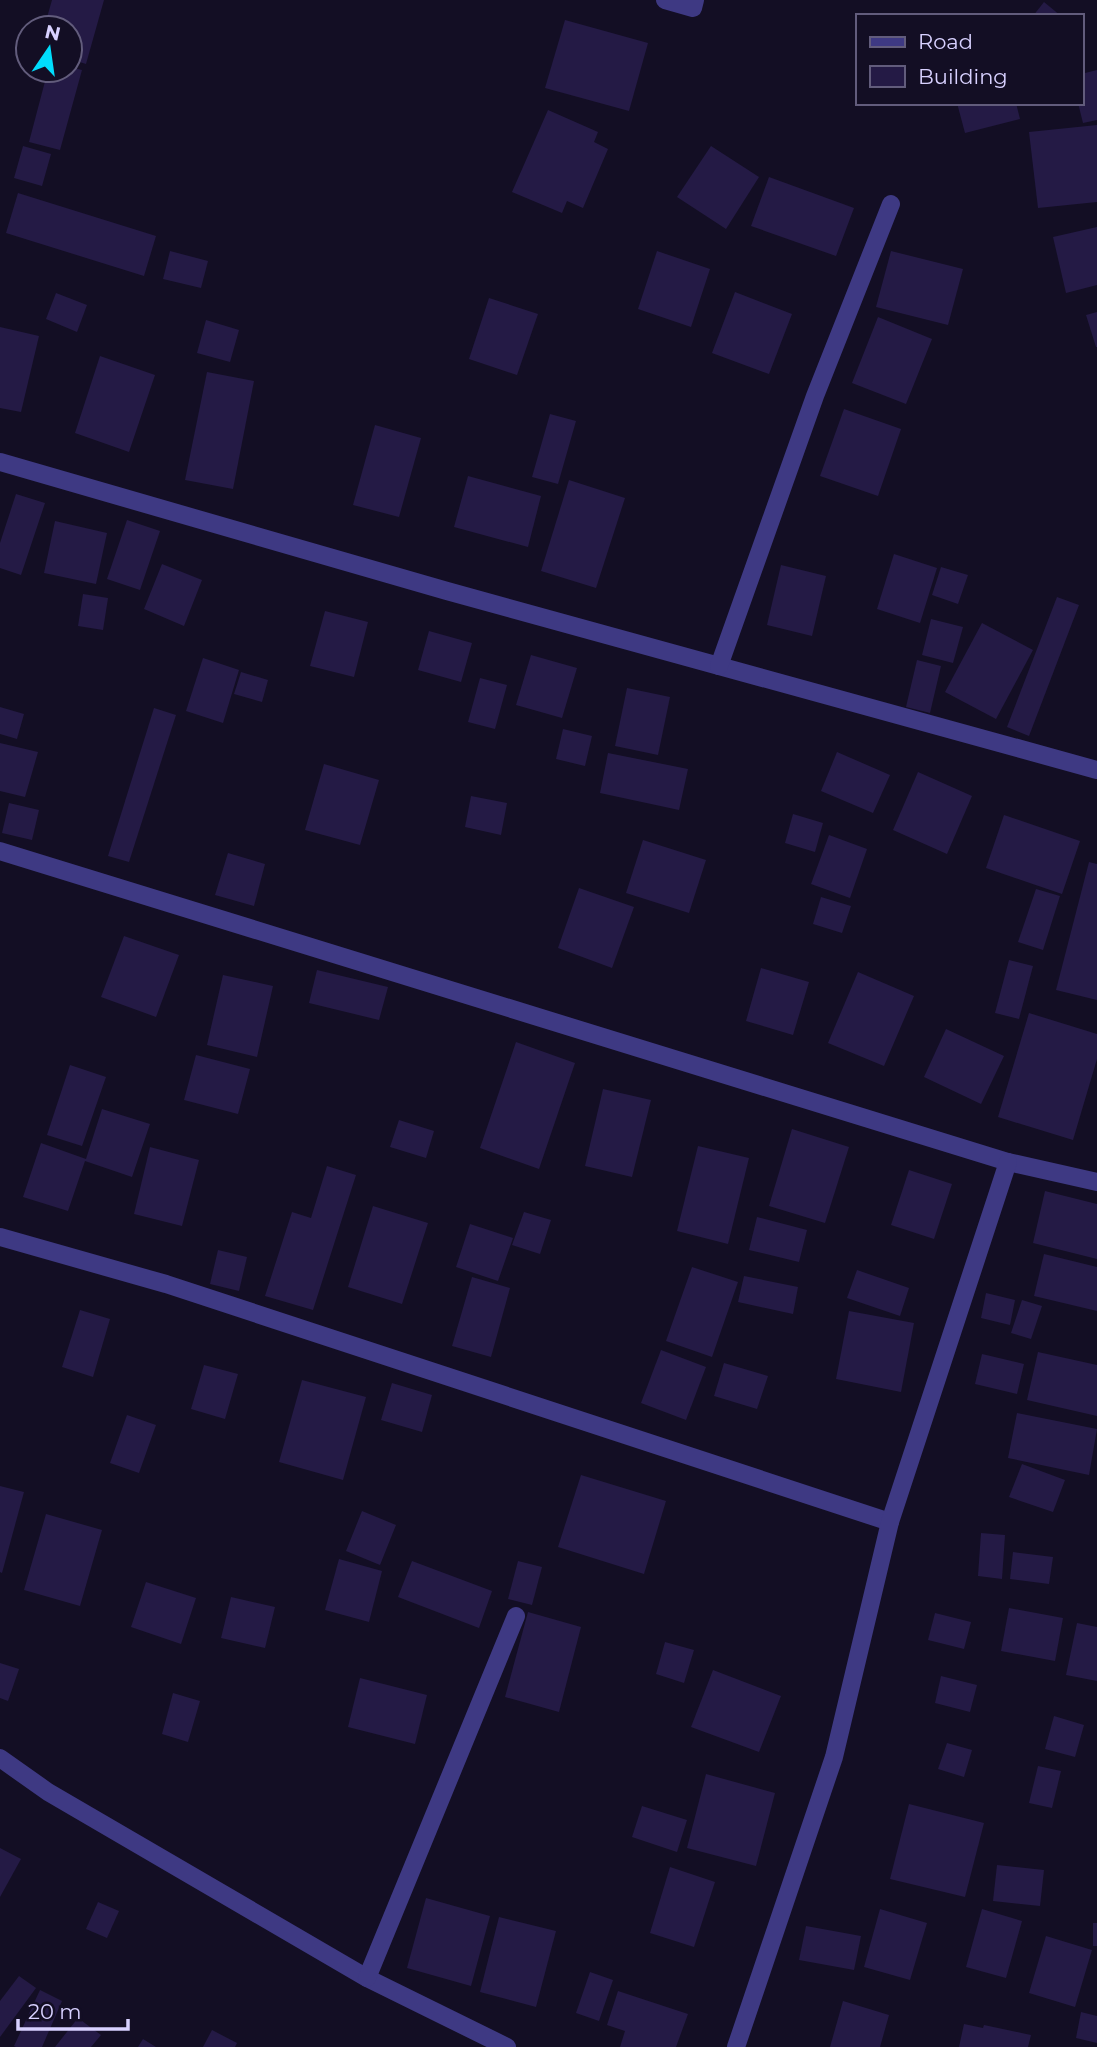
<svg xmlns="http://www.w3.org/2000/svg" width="1097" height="2047" viewBox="0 0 1097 2047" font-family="Montserrat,sans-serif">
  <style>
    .building { fill: #241a45 }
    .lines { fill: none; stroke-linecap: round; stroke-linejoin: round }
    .minor { stroke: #3e3983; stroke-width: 18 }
  </style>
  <rect width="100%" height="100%" fill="#130e24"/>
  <!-- building -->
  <g class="building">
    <path d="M52,0H104L86,64L70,59V28H44Z"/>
    <path d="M1044,2L1061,16H1033Z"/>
    <path d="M565,20L648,43L629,111L545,88Z"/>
    <path d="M70,67L82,70L60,150L29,142L48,70H70Z"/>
    <path d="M1097,70V120L1083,123L1078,103H1081V74Z"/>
    <path d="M957,103H1016L1020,119L965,133Z"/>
    <path d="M548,110L598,132L594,142L608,149L583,208L567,201L562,213L512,192Z"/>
    <path d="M1097,125V202L1038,208L1029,132Z"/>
    <path d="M23,146L51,154L42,186L14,178Z"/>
    <path d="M711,146L759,177L726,229L677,197Z"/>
    <path d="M769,177L854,208L836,256L751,226Z"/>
    <path d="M18,193L156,236L144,276L6,233Z"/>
    <path d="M1097,227V285L1066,293L1053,237Z"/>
    <path d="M170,251L208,261L201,288L163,279Z"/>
    <path d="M657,251L710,269L691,327L638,309Z"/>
    <path d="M891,251L963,269L948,325L876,307Z"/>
    <path d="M735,292L792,314L769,374L712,353Z"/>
    <path d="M56,293L87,305L77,332L46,319Z"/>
    <path d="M489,298L538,314L517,375L469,359Z"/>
    <path d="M1097,312V347H1096L1086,315Z"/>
    <path d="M878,317L932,339L906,404L852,383Z"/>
    <path d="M206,320L239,330L230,362L197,353Z"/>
    <path d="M0,327L39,336L21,412L0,408Z"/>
    <path d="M100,356L155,375L129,452L75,433Z"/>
    <path d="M207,372L254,381L233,489L185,480Z"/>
    <path d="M844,409L901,429L878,496L820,476Z"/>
    <path d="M550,414L576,421L558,484L532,477Z"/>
    <path d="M375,425L421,438L399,517L353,505Z"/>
    <path d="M468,476L541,496L528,547L454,527Z"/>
    <path d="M569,480L625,498L596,588L541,571Z"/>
    <path d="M16,494L45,503L21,575L0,568V543Z"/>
    <path d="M127,520L160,531L140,590L107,579Z"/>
    <path d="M55,521L107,533L96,584L44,573Z"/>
    <path d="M894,554L937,568L920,623L877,609Z"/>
    <path d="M162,564L202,580L184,626L144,609Z"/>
    <path d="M781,565L826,576L812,636L767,625Z"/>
    <path d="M941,567L968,575L958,604L932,595Z"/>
    <path d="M83,594L108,598L103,630L78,626Z"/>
    <path d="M1057,597L1079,605L1029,736L1007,727Z"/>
    <path d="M325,611L368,622L354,677L310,666Z"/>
    <path d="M931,619L963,627L953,663L922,655Z"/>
    <path d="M982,623L1033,650L996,719L945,692Z"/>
    <path d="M429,631L472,643L461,682L418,670Z"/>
    <path d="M531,655L577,668L562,718L516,705Z"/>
    <path d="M203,658L239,670L223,723L186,711Z"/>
    <path d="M917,660L941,666L930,713L906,707Z"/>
    <path d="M241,672L268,680L262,702L234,694Z"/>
    <path d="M480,678L507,685L495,729L468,722Z"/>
    <path d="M627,688L670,697L658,755L615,746Z"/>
    <path d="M0,707L24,714L17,739L0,734Z"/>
    <path d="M154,708L176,715L129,862L108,856Z"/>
    <path d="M563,729L592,736L585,766L556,759Z"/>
    <path d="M0,743L38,752L25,797L0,791Z"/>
    <path d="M837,752L890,775L873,813L821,791Z"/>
    <path d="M608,753L688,769L679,810L600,793Z"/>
    <path d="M324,764L379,780L360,845L305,830Z"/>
    <path d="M918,772L972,796L947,854L893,830Z"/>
    <path d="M471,796L507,803L501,835L465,827Z"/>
    <path d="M9,803L39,810L32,840L2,833Z"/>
    <path d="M793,814L823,823L815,852L785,843Z"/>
    <path d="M1004,815L1080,841L1062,894L986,868Z"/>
    <path d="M829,835L867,849L850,898L811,884Z"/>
    <path d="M643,840L706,860L689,913L626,893Z"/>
    <path d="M228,853L265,864L254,906L215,895Z"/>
    <path d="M1089,862L1097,864V1000L1056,990Z"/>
    <path d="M579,888L634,907L612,968L558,948Z"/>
    <path d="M1036,889L1060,896L1043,950L1018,942Z"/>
    <path d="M821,897L851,906L842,933L813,924Z"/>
    <path d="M124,936L179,955L156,1017L101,997Z"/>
    <path d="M1009,960L1033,966L1019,1019L995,1013Z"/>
    <path d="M761,968L809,982L793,1035L746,1021Z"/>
    <path d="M317,970L388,987L379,1020L309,1003Z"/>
    <path d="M858,972L914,996L884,1066L828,1043Z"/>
    <path d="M223,975L273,986L257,1057L207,1045Z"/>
    <path d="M1029,1013L1097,1034V1059L1073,1140L998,1117Z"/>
    <path d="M946,1029L1004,1056L981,1104L924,1077Z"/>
    <path d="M516,1042L575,1063L539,1169L480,1148Z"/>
    <path d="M196,1055L250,1069L238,1114L184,1100Z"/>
    <path d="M70,1065L106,1077L82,1146L47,1135Z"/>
    <path d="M603,1089L651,1100L632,1177L585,1166Z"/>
    <path d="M102,1109L150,1124L132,1177L85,1161L68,1211L23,1197L41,1143L86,1159Z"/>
    <path d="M399,1120L434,1131L426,1158L390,1147Z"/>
    <path d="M792,1129L849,1147L825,1223L769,1206Z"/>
    <path d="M698,1146L749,1158L728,1244L677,1231Z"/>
    <path d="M150,1147L199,1160L182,1226L134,1214Z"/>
    <path d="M327,1166L356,1175L313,1310L265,1296L292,1212L311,1218Z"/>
    <path d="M909,1170L952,1184L934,1239L891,1225Z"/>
    <path d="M1045,1191L1097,1204V1259L1033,1243Z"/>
    <path d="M373,1206L428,1223L402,1304L348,1287Z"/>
    <path d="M524,1212L551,1220L540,1254L512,1245Z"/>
    <path d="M757,1217L807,1230L799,1262L749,1250Z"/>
    <path d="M470,1224L513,1238L498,1281L456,1267Z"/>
    <path d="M218,1250L247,1257L239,1291L210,1284Z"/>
    <path d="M1044,1254L1097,1267V1311L1034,1296Z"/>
    <path d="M692,1267L738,1282L712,1357L666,1341Z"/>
    <path d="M857,1270L909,1288L900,1316L847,1298Z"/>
    <path d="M744,1276L798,1287L793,1314L738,1302Z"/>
    <path d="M472,1277L510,1288L491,1357L452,1346Z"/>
    <path d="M986,1293L1015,1300L1010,1325L981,1318Z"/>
    <path d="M1022,1300L1042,1306L1031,1339L1011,1333Z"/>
    <path d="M80,1310L110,1319L93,1377L62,1367Z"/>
    <path d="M849,1311L914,1323L901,1392L836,1379Z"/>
    <path d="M661,1350L706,1367L686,1420L641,1403Z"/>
    <path d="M1038,1352L1097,1365V1416L1027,1400Z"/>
    <path d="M982,1354L1024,1364L1017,1394L975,1384Z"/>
    <path d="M724,1363L768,1376L757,1409L714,1396Z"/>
    <path d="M204,1365L238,1374L225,1419L191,1409Z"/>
    <path d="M302,1380L366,1397L343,1480L279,1462Z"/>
    <path d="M392,1383L432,1395L422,1432L381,1420Z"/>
    <path d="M1017,1413L1097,1429L1089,1475L1008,1458Z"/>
    <path d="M127,1415L156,1425L139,1473L110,1463Z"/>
    <path d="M1022,1464L1065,1480L1053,1512L1009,1497Z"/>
    <path d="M581,1475L666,1501L644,1574L558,1547Z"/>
    <path d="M0,1486L24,1492L2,1573L0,1572Z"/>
    <path d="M362,1511L396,1525L380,1565L346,1551Z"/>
    <path d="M46,1514L102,1530L80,1606L24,1590Z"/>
    <path d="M981,1533L1005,1535L1002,1579L978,1576Z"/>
    <path d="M1013,1552L1053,1557L1049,1584L1010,1579Z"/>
    <path d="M339,1559L382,1571L369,1622L325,1610Z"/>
    <path d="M412,1561L492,1591L479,1628L398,1597Z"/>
    <path d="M518,1561L542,1567L532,1605L508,1599Z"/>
    <path d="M146,1582L196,1598L181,1644L131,1627Z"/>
    <path d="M231,1597L275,1607L265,1648L221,1638Z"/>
    <path d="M1009,1608L1063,1618L1055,1661L1001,1651Z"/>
    <path d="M528,1612L581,1627L559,1712L505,1697Z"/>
    <path d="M935,1613L971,1622L964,1649L928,1640Z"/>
    <path d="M1077,1623L1097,1627V1681L1066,1675Z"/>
    <path d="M665,1642L694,1650L684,1683L656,1674Z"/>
    <path d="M0,1663L19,1669L8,1701L0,1698Z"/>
    <path d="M713,1670L781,1696L759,1752L691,1727Z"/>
    <path d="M941,1676L977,1685L970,1712L935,1703Z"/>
    <path d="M360,1678L427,1695L415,1744L348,1727Z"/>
    <path d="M173,1693L200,1701L188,1742L162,1734Z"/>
    <path d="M1054,1716L1084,1725L1075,1757L1045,1749Z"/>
    <path d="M947,1743L972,1750L964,1777L938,1769Z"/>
    <path d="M1038,1766L1061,1771L1052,1808L1029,1803Z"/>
    <path d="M706,1774L775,1793L756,1866L687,1848Z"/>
    <path d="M909,1804L984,1823L965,1897L890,1879Z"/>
    <path d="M642,1806L687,1820L677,1852L632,1837Z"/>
    <path d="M0,1848L21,1859L0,1897Z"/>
    <path d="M997,1865L1044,1870L1040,1906L993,1901Z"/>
    <path d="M670,1867L715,1882L694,1947L650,1933Z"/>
    <path d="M426,1898L490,1916L471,1986L407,1968Z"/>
    <path d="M98,1902L119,1911L107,1938L86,1929Z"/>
    <path d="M880,1909L927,1923L910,1980L864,1967Z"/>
    <path d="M982,1909L1022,1921L1006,1978L966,1967Z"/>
    <path d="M499,1917L556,1931L536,2007L480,1992Z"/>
    <rect x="1093" y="1923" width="4" height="23"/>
    <path d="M806,1926L861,1936L854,1970L799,1960Z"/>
    <path d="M1046,1936L1092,1950L1075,2007L1029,1993Z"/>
    <path d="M590,1972L613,1980L599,2021L576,2013Z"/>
    <path d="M19,1976L36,1988L0,2037V2001Z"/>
    <path d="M40,1990L62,2001L42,2047H16L14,2046Z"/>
    <path d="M618,1991L688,2014L676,2047H620L625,2031L607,2025Z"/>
    <path d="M843,2001L889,2015L880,2047H830Z"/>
    <path d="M1081,2012L1097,2016V2043L1076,2038Z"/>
    <path d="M78,2018L101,2035L91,2047H55Z"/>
    <path d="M964,2024L983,2028L984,2025L1031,2035L1028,2047H959Z"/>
    <path d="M212,2030L237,2043L235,2047H203Z"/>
    <path d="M143,2039L156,2047H138Z"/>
  </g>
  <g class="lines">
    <!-- minor -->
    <g class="minor">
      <path d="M665,0L693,8L695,0"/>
      <path d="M0,462L447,591L1097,770"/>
      <path d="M719,666L815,396L891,204"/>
      <path d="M0,851L1008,1162L1097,1182"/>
      <path d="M0,1237L166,1284L890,1522"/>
      <path d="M0,1758L48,1792L367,1978L507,2047"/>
      <path d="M367,1978L516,1616"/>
      <path d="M736,2047L834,1757L890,1522L1008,1162"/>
    </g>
  </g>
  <!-- legend -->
  <rect x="856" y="14" width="228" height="91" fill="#130e24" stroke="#625c7c" stroke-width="2"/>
  <rect x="870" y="37" width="35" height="10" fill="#3e3983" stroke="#625c7c" stroke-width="2"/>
  <text x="918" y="49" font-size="21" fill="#d8d1ff">Road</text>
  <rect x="870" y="66" width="35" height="21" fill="#241a45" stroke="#625c7c" stroke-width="2"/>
  <text x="918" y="84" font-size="21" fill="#d8d1ff">Building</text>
  <!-- north arrow -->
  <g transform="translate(49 49) rotate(13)"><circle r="33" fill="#130e24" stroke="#625c7c" stroke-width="2"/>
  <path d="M0-5L12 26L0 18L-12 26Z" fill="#00ddfc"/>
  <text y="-10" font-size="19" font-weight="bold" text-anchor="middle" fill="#d8d1ff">N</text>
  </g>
  <!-- scale -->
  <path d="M18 2019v10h110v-10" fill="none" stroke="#d8d1ff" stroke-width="3.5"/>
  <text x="28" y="2019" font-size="21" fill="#d8d1ff" stroke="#130e24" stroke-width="5" paint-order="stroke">20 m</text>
</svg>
